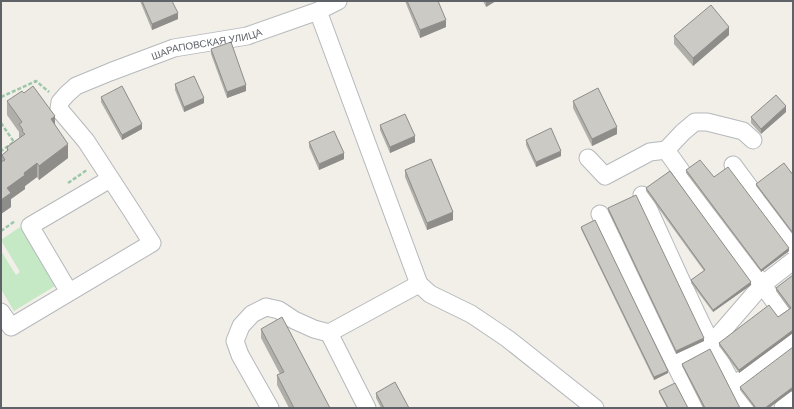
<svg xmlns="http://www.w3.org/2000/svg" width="794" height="409" viewBox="0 0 794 409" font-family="'DM Sans',sans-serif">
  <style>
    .green { fill: #c5e8c5 }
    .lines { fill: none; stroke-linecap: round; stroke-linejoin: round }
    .minor-casing { stroke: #b5b8bc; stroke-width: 19 }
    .path { stroke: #9cc7a9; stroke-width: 2.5; stroke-dasharray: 4 2; stroke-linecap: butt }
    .minor { stroke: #fff; stroke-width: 17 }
    .wall { fill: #afaea9 }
    .shaded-wall { fill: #8f8d8a }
    .building { fill: #cccac5; stroke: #8f8d8a }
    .labels { text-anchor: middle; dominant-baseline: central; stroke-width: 3.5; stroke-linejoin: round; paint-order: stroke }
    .street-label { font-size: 10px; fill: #5f6368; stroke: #fff }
  </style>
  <rect width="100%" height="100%" fill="#f1efe8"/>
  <!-- green -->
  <path class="green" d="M20,227L55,286L14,311L1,289V251L16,275L20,272L1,240Z"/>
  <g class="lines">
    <!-- minor casing -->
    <g class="minor-casing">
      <g id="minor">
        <path d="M318,11L419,284L430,294L471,314L508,339L595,408"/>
        <path d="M666,150L782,312"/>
        <path d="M588,158L605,176L650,152L666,150L683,132L695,122H707L743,131L753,140"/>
        <path d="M733,165L793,246"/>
        <path d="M642,195C675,266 706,340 746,408"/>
        <path d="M600,214L697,408"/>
        <path d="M69,292L30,226L110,179"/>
        <path id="s1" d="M1,312L11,327L152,243L131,210L86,141L59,109L60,102L67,94L76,86L110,72L174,48L247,36L318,11L338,1"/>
        <path d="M329,333L367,408"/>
        <path d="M674,362L711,344L762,285L793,261"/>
        <path d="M733,386L793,341"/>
        <path d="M270,408L240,355L235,341L241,326L252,314L266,307L279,310L294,320L314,329L329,333L419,284"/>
        <path d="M783,408L793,400"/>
      </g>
    </g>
    <!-- path -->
    <g class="path">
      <path d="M1,97L36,81L49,92"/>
      <path d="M1,123L14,142L1,151"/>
      <path d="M68,183L87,170"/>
      <path d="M1,231L15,221"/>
    </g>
    <!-- minor -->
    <use href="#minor" class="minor"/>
  </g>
  <!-- wall -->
  <g class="wall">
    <path d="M140,1H172L178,19L152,30Z"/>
    <path d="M405,1H438L446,27L420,38Z"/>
    <path d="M483,1H496L486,7Z"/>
    <path d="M729,35L693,66L674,44V36Z"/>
    <path d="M211,49L246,91L227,98L211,54Z"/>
    <path d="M175,84L204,103L184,112L175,90Z"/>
    <path d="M24,93L55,125L68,158L39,180L37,177L25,186V189L11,199V207L1,214V162H2V155L7,151V147L19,138V132L7,115V101Z"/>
    <path d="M101,97L142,129L122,140L101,102Z"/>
    <path d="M573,101L617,134L592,146L573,108Z"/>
    <path d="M786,112L761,134L751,123V117Z"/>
    <path d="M380,125L415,142L390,153L380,130Z"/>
    <path d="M526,140L561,156L536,167L526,145Z"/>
    <path d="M309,142L344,159L319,170L309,147Z"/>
    <path d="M405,170L453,220L427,230L405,177Z"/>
    <path d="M686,170L714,177L789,251L761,272L686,173Z"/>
    <path d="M793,175V235L756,186V184Z"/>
    <path d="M646,188L751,285L713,312L691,283V280L704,271L646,191Z"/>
    <path d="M608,208L704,341L676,354L608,211Z"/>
    <path d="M581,227L668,373L654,380L581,229Z"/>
    <path d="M793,275V333L739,373L719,346V343L778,317L789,309L776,291V288Z"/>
    <path d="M261,329L330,408H289L277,385V375L280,374L261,338Z"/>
    <path d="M682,364L740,408H703L682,366Z"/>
    <path d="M740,387L793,390L769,408H754L740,390Z"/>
    <path d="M659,391L688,408H667L659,393Z"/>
    <path d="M376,393L409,408H381L376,398Z"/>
  </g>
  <!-- shaded-wall -->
  <g class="shaded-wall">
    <path d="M486,1H496L486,7Z"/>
    <path d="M178,13V19L152,30V24Z"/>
    <path d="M446,20V27L420,38V30Z"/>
    <path d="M729,27V35L693,66V58Z"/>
    <path d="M246,85V91L227,98V92Z"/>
    <path d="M204,98V103L184,112V107Z"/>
    <path d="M786,106V112L761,134V129Z"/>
    <path d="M55,116V131L51,119Z"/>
    <path d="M142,124V129L122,140V135Z"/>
    <path d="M617,127V134L592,146V139Z"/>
    <path d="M415,136V142L390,153V147Z"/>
    <path d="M68,144V158L39,180V166Z"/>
    <path d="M561,151V156L536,167V162Z"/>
    <path d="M344,153V159L319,170V164Z"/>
    <path d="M37,163V177L25,186V189L11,199V207L1,214V200L7,188L24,173Z"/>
    <path d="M453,212V220L427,230V223Z"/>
    <path d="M789,248V251L761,272V270Z"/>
    <path d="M751,282V285L713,312V310Z"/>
    <path d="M793,330V333L739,373V370Z"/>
    <path d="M704,338V341L676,354V351Z"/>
    <path d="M668,371V373L654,380V377Z"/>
    <path d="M793,387V390L769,408H765Z"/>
  </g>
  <!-- building -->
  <g class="building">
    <path d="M142,1H172L178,13L152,24Z"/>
    <path d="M407,1H438L446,20L420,30Z"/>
    <path d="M711,5L729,27L693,58L674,36Z"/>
    <path d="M231,42L246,85L227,92L211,49Z"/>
    <path d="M194,76L204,98L184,107L175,84Z"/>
    <path d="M33,86L55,116L51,119L68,144L39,166L37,163L24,173L25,175L7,188L11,193L1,200V162L5,160L2,155L8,150L7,147L25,134L22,131L23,130L19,124L22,122L7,101L22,91L24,93Z"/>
    <path d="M122,86L142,124L122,135L101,97Z"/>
    <path d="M598,88L617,127L592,139L573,101Z"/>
    <path d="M776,95L786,106L761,129L751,117Z"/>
    <path d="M405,114L415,136L390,147L380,125Z"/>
    <path d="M551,128L561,151L536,162L526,140Z"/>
    <path d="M334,131L344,153L319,164L309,142Z"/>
    <path d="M431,159L453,212L427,223L405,170Z"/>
    <path d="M700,160L714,177L728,167L789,248L761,270L686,170Z"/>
    <path d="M784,163L793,175V233L756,184Z"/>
    <path d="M670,171L751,282L713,310L691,280L705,270L646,188Z"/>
    <path d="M636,195L704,338L676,351L608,208Z"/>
    <path d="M595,220L668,371L654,377L581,227Z"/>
    <path d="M793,275V330L739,370L719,343L769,305L778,317L791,308L776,288Z"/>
    <path d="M282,317L330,408H294L277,375L284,372L261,329Z"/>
    <path d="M793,347V387L765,408H756L740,387Z"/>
    <path d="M710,349L740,408H705L682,364Z"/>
    <path d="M395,382L409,408H384L376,393Z"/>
    <path d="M675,383L688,408H668L659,391Z"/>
  </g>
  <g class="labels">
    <!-- street labels -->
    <g class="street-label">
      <text stroke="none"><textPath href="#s1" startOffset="513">ШАРАПОВСКАЯ УЛИЦА</textPath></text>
    </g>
  </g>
  <!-- border -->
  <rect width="794" height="409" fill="none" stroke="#5f6368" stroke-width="4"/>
</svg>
